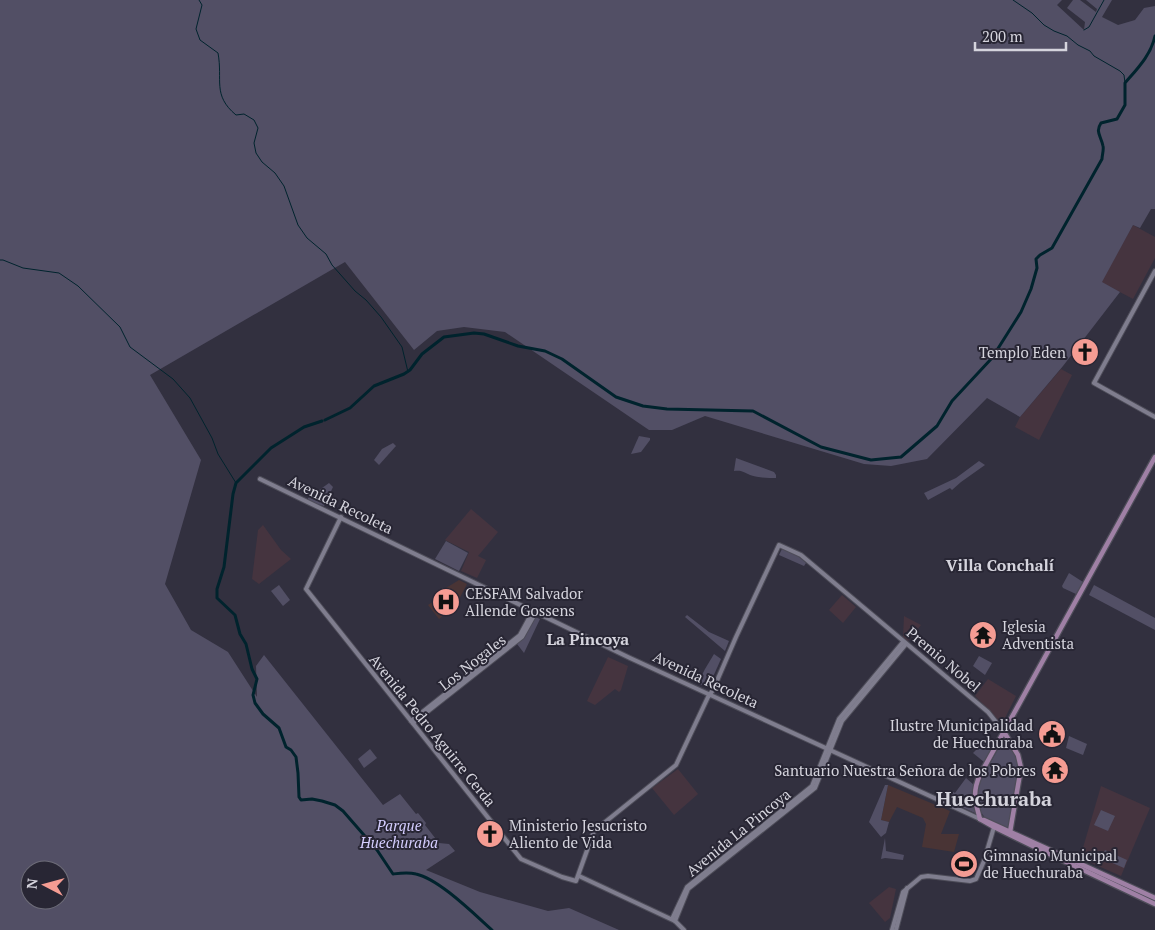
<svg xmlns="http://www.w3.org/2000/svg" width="1155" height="930" viewBox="0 0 1155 930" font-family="'PT Serif',serif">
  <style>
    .education { fill: #45343f }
    .medical { fill: #493435 }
    .green { fill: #524f65; fill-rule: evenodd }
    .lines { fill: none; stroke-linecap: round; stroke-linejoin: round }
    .stream { stroke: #00232d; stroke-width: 1 }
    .canal { stroke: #00232d; stroke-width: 3 }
    .tertiary-casing { stroke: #4e4d59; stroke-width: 6 }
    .secondary-casing { stroke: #4e4d59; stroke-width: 7 }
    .tertiary { stroke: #7f7d8e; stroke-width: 4 }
    .secondary { stroke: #9f80a5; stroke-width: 4.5 }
    .labels { text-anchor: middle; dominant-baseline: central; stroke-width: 4; stroke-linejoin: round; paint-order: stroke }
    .poi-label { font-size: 15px; fill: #d5d4dd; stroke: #282634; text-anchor: start }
    .street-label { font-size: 15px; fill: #d5d4dd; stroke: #282634 }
    .park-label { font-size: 15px; font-style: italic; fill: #d5ceff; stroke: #282634 }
    .neighbourhood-label { font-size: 16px; font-weight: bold; fill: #d5d4dd; stroke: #282634 }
    .district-label { font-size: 20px; font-weight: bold; fill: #d5d4dd; stroke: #282634 }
  </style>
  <rect width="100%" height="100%" fill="#32303f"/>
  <!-- education -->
  <g class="education">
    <path d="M1133,225L1155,237V258L1133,299L1101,282Z"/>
    <path d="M1061,369L1072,375L1039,440L1015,427L1020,417Z"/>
    <path d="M471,509L498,532L478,556L486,560L477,578L461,571L469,552L445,540Z"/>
    <path d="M263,525L281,550L291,559L259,584L252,579L258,530Z"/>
    <path d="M842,595L856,607L843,623L829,610Z"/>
    <path d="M904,616L921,625L908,641L903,637Z"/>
    <path d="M608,657L628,666L621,690L619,692L615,689L595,705L587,701Z"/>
    <path d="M988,679L1016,696L1003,722H1000L975,696Z"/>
    <path d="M678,769L698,794L674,815L652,788Z"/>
    <path d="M1101,786L1150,808L1121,876L1080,858Z"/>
    <path d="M889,887L896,889L890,918L885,922L869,903Z"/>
  </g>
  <!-- medical -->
  <g class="medical">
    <path d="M459,580L467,584L456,605L439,619L428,605L440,597L446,588Z"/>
    <path d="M888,785L950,811L941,834H959L954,852L922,847L926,824L923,818L897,807L889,822L881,820Z"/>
  </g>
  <!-- green -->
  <g class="green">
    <path d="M0,0H1062L1057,5L1084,30L1085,22L1067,8L1073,0H1080L1096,12L1097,9L1086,0H1112L1102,17L1118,25L1135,20L1144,8L1155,6V209H1151L1140,228L1133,225L1102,282L1120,292L1063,366L1020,417L987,398L927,459L891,466L864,464L705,416L672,430H649L505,332L464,327L437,331L414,350L345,262L150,375L201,460L165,584L191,630L228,652L257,697L256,666L264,655L383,805L400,794L416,814L418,813L426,823L425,825L439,843L449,844L455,851L426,870L480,892L548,911L569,908L619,930H0ZM30,870H60V900H30Z"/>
    <path d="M639,436L650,438V440L641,452L631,454Z"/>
    <path d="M393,443L396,446L379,465L374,460L382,449Z"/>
    <path d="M736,458L774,472L776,475V478C768,478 758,478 750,475C743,472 742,470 734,471Z"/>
    <path d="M979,461L985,465L961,482L952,490L950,488L928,500L924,493L956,478Z"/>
    <path d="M329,483L333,487L324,506L308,501V498Z"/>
    <path d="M446,541L468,553L459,571L435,559Z"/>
    <path d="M782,549L798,556L806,563L804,566L779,555Z"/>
    <path d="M1069,573L1083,582L1076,594L1063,588L1062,586Z"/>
    <path d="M279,585L290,600L283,606L271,591Z"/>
    <path d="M1094,585L1155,618V630L1089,595Z"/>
    <path d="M687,615L709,632L729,641L725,651L685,617Z"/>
    <path d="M535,617L540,619L524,653L517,644L525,637Z"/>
    <path d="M714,654L721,659L708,688L698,683L705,669Z"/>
    <path d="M979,656L992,663L985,675L973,666Z"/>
    <path d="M1069,736L1087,744L1083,755L1066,748Z"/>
    <path d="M1004,738C1032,759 1015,801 1008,829L985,818L979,809L977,797L980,782Z"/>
    <path d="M985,741L992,748L984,762L973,753Z"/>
    <path d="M370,749L377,758L364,768L358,759Z"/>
    <path d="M966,778L974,785L972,797L977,814L944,799L950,790L955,793Z"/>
    <path d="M885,785H888L881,820L889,822L886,833L881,837L869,822Z"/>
    <path d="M1101,810L1115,816L1108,831L1094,825Z"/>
    <path d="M885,838L886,851L904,855L903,860L885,858L881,859Z"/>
    <path d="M1105,850L1127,860L1124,868L1101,858Z"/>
  </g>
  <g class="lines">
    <!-- stream -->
    <g class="stream">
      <path d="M199,0L202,5L196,29L200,40L218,53C223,80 212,95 236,115L244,114L254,120L258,128L254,143L256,153L262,162L275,173L284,186L298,225L307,238L326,254L332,265L355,291L366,300L381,317L402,347L408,372"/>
      <path d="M1013,0L1032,13L1044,25L1054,31L1067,36L1078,45L1090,51L1094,56L1120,71L1124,75L1125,83"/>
      <path d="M1084,30L1089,27L1104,0"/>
      <path d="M0,260H3L23,268L59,273L78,286L120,327L130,347L173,379L190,398L212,438L218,454L236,483"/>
    </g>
    <!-- canal -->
    <g class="canal">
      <path d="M325,420L350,408L374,386L404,374L410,370L422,354L444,337L474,333L484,334L518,346L545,351L562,359L616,397L643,406L667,409L753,411L821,447L871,460L901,457L937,426L952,401L992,358L1021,312L1031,289L1037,268L1036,259L1040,255L1052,248L1102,159C1102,155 1104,150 1103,146C1101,136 1095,132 1101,123L1117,119L1125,105V83C1137,69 1151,55 1155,36"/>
      <path d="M322,421L304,427L271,448L236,483L233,494L224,567L217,589V598L235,615L240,634L246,644L252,669L257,679L253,695L255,703L263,714L279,728L286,747L291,750L296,757L298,773L299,797L301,800L312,799L322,801L335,805L343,811L377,850L393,874C401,873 408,872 416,874C439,879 474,914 492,930"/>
    </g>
    <!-- tertiary casing -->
    <g class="tertiary-casing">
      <g id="tertiary">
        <path d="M1155,271L1094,383L1155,417"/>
        <path d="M260,479L630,658L980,819"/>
        <path d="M341,517L306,589L521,859L562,877L576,881L594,831L676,765L708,697L713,690L736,637L779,545L801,555L988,712L1004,732"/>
        <path d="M411,721L520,635L533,611"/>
        <path d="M413,723L522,637L536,612"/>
        <path d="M579,876L675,921L684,930"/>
        <path d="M672,919L687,887L812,786L839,719L903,642"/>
        <path d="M675,921L688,889L815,788L842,721L906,644"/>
        <path d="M892,930L903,892L921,877L928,876L970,881L976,879L984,861L994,827"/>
        <path d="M896,930L907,888"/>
      </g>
    </g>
    <!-- secondary casing -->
    <g class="secondary-casing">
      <g id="secondary">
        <path d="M1004,732L1018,755L1021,768L1010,832"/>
        <path d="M980,819C975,802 972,792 980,775L1155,457"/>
        <path d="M980,819L994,827L1041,850L1155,904"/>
        <path d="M984,820L1155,898"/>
      </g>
    </g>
    <!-- tertiary -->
    <use href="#tertiary" class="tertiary"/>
    <!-- secondary -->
    <use href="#secondary" class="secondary"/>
  </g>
  <!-- icons -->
  <defs>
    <g id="church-disc" transform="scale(1.4375)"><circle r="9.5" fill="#f59c93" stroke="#282634"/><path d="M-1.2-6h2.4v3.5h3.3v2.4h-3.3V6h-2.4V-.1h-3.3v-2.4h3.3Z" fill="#111"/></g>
    <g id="hospital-disc" transform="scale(1.4375)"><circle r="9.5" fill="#f59c93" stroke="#282634"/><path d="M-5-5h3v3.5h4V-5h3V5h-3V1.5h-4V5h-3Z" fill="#111"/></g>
    <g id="temple-disc" transform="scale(1.4375)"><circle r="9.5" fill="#f59c93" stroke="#282634"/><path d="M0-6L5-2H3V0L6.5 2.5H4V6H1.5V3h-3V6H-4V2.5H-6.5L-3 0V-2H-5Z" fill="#111"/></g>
    <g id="civic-disc" transform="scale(1.4375)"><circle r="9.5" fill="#f59c93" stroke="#282634"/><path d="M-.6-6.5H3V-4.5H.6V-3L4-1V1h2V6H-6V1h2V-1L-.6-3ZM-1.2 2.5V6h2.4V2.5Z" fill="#111"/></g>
    <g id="stadium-disc" transform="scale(1.4375)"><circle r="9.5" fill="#f59c93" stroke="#282634"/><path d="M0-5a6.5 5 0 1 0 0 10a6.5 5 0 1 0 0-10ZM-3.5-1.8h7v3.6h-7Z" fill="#111"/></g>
  </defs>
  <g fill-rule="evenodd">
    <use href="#church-disc" x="1085" y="352"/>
    <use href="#hospital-disc" x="446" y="602"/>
    <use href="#temple-disc" x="983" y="635"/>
    <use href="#civic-disc" x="1052" y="734"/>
    <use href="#temple-disc" x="1055" y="770"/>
    <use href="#church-disc" x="490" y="834"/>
    <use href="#stadium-disc" x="964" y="864"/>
  </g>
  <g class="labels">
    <!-- poi labels -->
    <g class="poi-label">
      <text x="1066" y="352" text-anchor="end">Templo Eden</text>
      <text x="465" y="593">CESFAM Salvador<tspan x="465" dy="17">Allende Gossens</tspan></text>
      <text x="1002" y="626">Iglesia<tspan x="1002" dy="17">Adventista</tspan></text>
      <text x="1033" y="725" text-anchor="end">Ilustre Municipalidad<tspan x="1033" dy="17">de Huechuraba</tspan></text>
      <text x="1036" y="770" text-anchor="end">Santuario Nuestra Señora de los Pobres</text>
      <text x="509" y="825">Ministerio Jesucristo<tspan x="509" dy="17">Aliento de Vida</tspan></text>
      <text x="983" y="855">Gimnasio Municipal<tspan x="983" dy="17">de Huechuraba</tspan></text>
    </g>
    <!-- street labels -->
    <g class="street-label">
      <text transform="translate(341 504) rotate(26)">Avenida Recoleta</text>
      <text transform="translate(944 659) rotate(40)">Premio Nobel</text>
      <text transform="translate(472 662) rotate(-38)">Los Nogales</text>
      <text transform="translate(706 679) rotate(25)">Avenida Recoleta</text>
      <text transform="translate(433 730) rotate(51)">Avenida Pedro Aguirre Cerda</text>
      <text transform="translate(738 832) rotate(-39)">Avenida La Pincoya</text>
    </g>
    <!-- park labels -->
    <g class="park-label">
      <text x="399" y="825">Parque<tspan x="399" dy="17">Huechuraba</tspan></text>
    </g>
    <!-- neighbourhood labels -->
    <g class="neighbourhood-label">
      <text x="1000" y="565">Villa Conchalí</text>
      <text x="588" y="639">La Pincoya</text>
    </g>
    <!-- district labels -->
    <g class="district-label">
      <text x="994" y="798">Huechuraba</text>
    </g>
  </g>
  <!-- north arrow -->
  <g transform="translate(45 885) rotate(276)"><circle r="24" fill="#282634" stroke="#6d6c78"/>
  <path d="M0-4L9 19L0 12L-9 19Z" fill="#f59c93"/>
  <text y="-8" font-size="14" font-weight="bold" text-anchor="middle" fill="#d5d4dd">N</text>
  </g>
  <!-- scale -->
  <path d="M975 42v8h91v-8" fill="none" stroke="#d5d4dd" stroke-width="2.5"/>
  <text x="982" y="42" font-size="15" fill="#d5d4dd" stroke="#282634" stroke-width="4" paint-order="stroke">200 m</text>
</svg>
